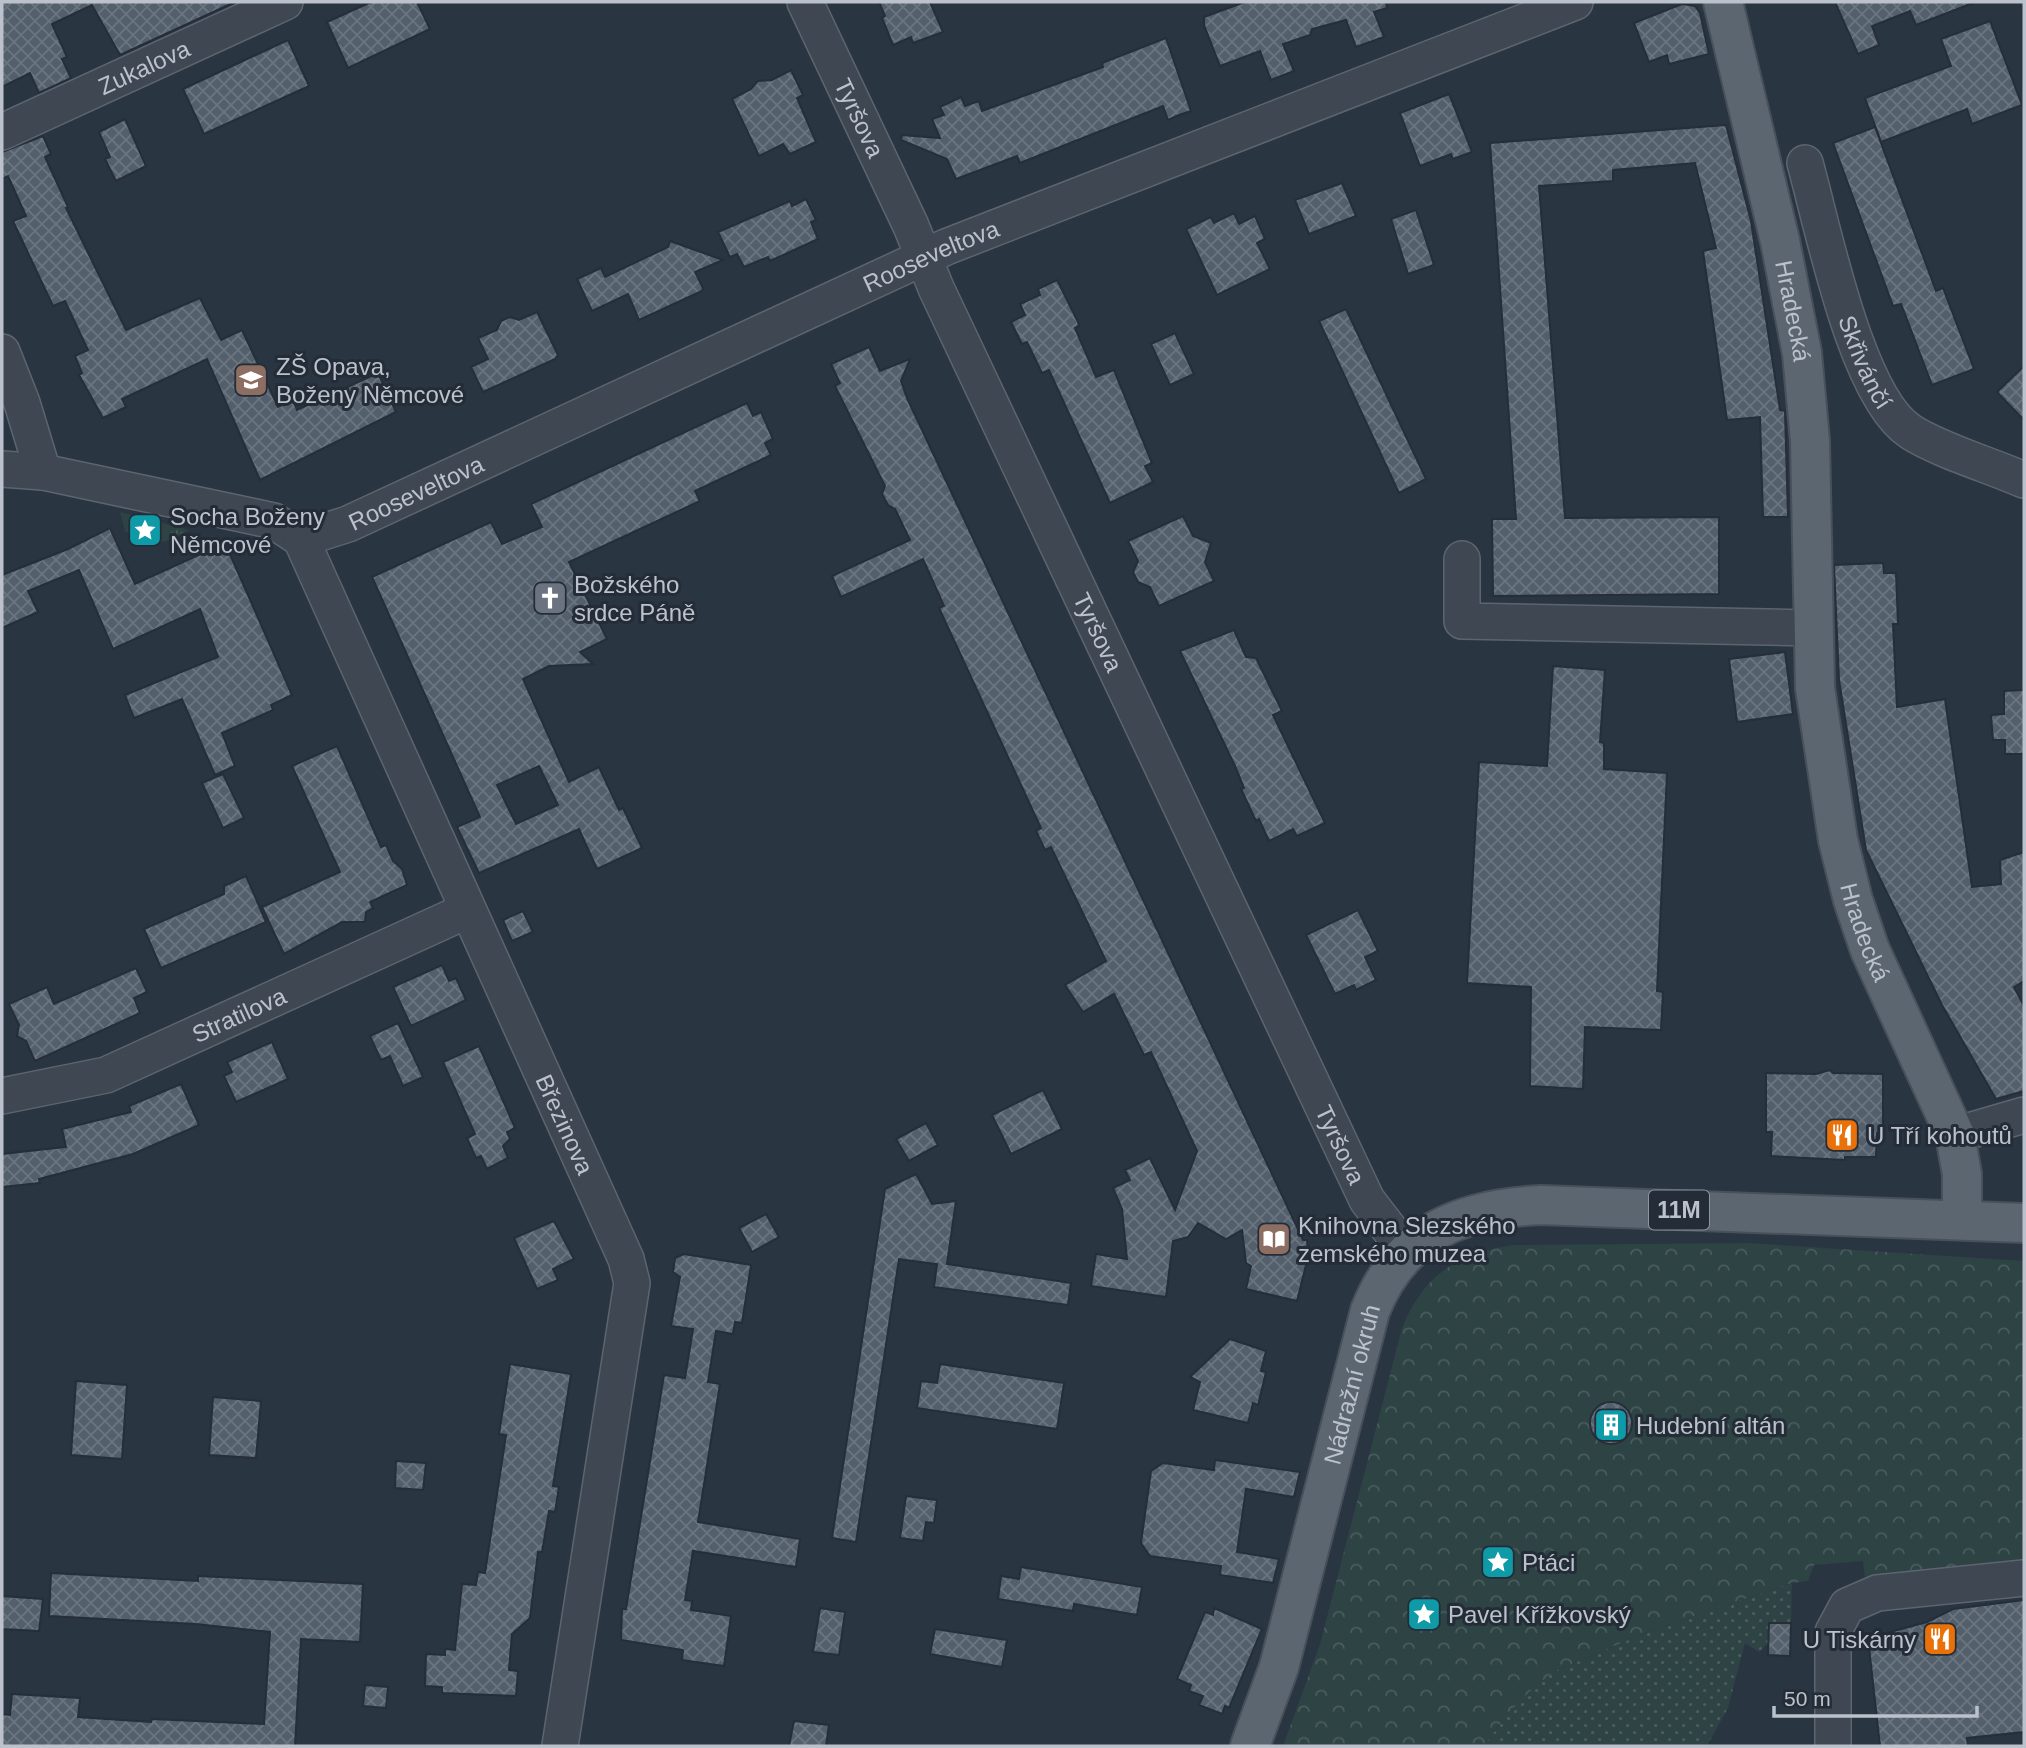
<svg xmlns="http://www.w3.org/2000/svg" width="2026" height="1748" viewBox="0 0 2026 1748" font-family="Helvetica,sans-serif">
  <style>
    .grass { fill: url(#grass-tufts) }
    .forest { fill: url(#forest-crowns) }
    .garden { fill: url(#garden-dots) }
    .building { fill: url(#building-cross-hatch); stroke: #252e39; stroke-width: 2; fill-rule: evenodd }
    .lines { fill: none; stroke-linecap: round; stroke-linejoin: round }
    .minor-casing { stroke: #5c656f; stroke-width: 38 }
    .major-casing { stroke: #48505b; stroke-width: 42 }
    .minor { stroke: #3e4752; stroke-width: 35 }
    .major { stroke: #5c6671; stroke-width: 38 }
    .labels { text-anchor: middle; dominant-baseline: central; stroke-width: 6; stroke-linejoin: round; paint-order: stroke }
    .shield { fill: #232c37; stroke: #8d959f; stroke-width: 2 }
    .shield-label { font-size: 23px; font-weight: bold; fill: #bbc2cb }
    .street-label { font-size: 24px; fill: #bbc2cb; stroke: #232c37 }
    .poi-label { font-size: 24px; fill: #bbc2cb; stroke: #232c37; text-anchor: start }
  </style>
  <defs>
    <pattern id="grass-tufts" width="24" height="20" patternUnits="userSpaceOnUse" patternTransform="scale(1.75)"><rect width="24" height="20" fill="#2d4344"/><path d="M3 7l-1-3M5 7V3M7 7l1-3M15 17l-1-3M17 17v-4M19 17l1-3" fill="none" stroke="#4a5c5e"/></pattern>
    <pattern id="forest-crowns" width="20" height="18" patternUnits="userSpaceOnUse" patternTransform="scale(1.75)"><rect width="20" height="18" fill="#2d4344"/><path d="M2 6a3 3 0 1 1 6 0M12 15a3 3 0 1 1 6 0" fill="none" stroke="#4a5c5e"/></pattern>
    <pattern id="garden-dots" width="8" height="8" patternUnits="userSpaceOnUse" patternTransform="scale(1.75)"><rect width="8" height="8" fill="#2d4344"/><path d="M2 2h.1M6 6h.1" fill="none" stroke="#4a5c5e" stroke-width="1.8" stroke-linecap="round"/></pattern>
    <pattern id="building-cross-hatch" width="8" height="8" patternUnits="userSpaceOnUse" patternTransform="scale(1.75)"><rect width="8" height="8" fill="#53606c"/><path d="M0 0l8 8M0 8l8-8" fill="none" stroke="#6a7580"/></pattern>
  </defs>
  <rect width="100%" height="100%" fill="#2a3542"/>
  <!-- grass -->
  <path class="grass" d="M120,512L189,530C161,546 152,547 125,531Z"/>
  <!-- forest -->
  <path class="forest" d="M1749,1243L2024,1261V1565L1865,1577L1863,1561L1814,1565L1808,1581L1792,1583L1647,1632L1556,1671L1498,1726L1484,1746H1283L1320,1644L1402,1328C1424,1274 1458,1253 1514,1245Z"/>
  <!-- garden -->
  <path class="garden" d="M1792,1583L1791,1623H1769L1768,1643L1759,1652L1745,1643L1728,1708L1707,1746H1484C1503,1719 1527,1689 1556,1671L1647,1632Z"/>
  <!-- building -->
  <g class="building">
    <path d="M2,2H235L120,55L92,5L52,24L67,57L62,59L71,78L39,93L30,73L2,87Z"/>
    <path d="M371,2H417L430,29L348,68L327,22Z"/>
    <path d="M879,2H930L943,32L913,43L911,37L893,45L882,18L885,16Z"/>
    <path d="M1245,2H1386L1387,8L1374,12L1384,37L1356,47L1346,20L1312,29L1310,35L1283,44L1294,71L1271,80L1260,51L1220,66L1204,25V17Z"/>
    <path d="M1835,2H1972L1973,3L1916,25L1910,11L1872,26L1879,45L1858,54Z"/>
    <path d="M1682,4L1695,6L1700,13L1709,54L1669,64L1667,55L1649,62L1634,23Z"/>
    <path d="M1990,21L2022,105L1972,124L1967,109L1881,142L1865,98L1951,66L1941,39Z"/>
    <path d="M1166,38L1191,111L1179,115L1168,120L1163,106L1020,163L1017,156L956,179L947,159L901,140L902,135L940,138L932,119L944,115L940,107L961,97L965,106L979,101L982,111L1103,67L1102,63Z"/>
    <path d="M288,40L309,86L204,134L183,89Z"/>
    <path d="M791,70L803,95L797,98L816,142L790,154L783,144L759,156L732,99L751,89L758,81L772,80Z"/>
    <path d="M1449,94L1472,152L1453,159L1451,154L1420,166L1400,113Z"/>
    <path d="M125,119L146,166L116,181L105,159L110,157L99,132Z"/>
    <path d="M1726,125L1751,221L1780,410L1785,411L1788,517H1763L1760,417L1727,420L1703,251L1716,248L1695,163L1613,170V181L1539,186L1565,518L1719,517V594L1493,596L1492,519H1516L1490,143Z"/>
    <path d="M1875,127L1936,291L1943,288L1974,369L1932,385L1901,304L1893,306L1833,143Z"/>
    <path d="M43,136L51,154L45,157L68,207L66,208L126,330L200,298L221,340L242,330L278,407L293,400L297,410L378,373L396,412L260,480L207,359L122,399L126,407L103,418L79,375L82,373L75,356L88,350L65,301L53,306L13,221L26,216L8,176L2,179V152Z"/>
    <path d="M1342,183L1356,216L1309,234L1295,200Z"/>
    <path d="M806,199L816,220L811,222L818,239L770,261L768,257L744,267L737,254L730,257L718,232L790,201L792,206Z"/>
    <path d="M1416,210L1434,265L1408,274L1391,219Z"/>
    <path d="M1234,213L1239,224L1255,216L1265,239L1257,243L1270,269L1217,295L1186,229L1211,217L1214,223Z"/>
    <path d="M670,241L723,260L695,272L703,288L702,291L639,320L628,294L592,311L577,279L601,268L605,277L668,247Z"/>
    <path d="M1057,280L1078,322L1079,326L1075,328L1096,377L1114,370L1152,463L1145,466L1153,482L1110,503L1049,370L1042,373L1027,342L1022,344L1011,322L1025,315L1020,304L1040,295L1038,289Z"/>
    <path d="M1346,309L1426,479L1399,493L1319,321Z"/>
    <path d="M537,312L558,355L555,359L483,392L471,367L488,359L478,338L497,330L501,321L510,317L519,320Z"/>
    <path d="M1175,333L1194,374L1170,385L1151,344Z"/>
    <path d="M869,347L880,371L910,359L901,381L907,398L1303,1240H1307L1309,1264L1306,1265L1297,1301L1246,1289L1251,1266L1246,1263L1242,1230L1226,1239L1198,1223L1188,1237L1173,1241L1166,1297L1091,1286L1096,1254L1127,1259L1122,1209L1113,1188L1130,1180L1125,1170L1150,1158L1175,1210L1197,1151L1151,1052L1144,1055L1114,994L1083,1012L1065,985L1106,961L1051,847L1045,850L1036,831L1041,828L939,608L944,606L923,559L841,597L832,576L910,540L895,509L888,505L882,494L885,486L835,386L840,383L831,364Z"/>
    <path d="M2024,366V420L1997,392Z"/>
    <path d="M747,403L753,416L761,412L773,439L765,443L771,455L695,491L700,501L569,562L607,639L580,652L593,664L549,666L523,679L569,782L599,767L619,810L623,808L642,848L597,869L579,829L479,873L457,827L480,817L372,577L491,522L502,544L542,527L531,504ZM539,766L558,805L516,824L497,785Z"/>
    <path d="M1183,516L1193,536L1211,543L1205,562L1214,581L1159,606L1150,587L1138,582L1133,572L1138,561L1128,541Z"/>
    <path d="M110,528L135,584L225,543L292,695L271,705L273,710L222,733L235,766L215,775L182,699L134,718L125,695L218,657L200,609L113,649L79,570L28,591L38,612L2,628V575L68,549Z"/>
    <path d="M1883,563L1884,573H1896L1898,624H1893L1897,707L1945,699L1972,887L2001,884L2000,860L2024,852V981L2014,987L2024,1006V1091L1996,1099L1942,1005L1866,850L1839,680L1834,565Z"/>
    <path d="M1234,630L1246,657L1256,658L1282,711L1273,715L1325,823L1297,836L1293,829L1269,841L1259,819L1256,821L1241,789L1244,788L1235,766L1180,651Z"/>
    <path d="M1785,652L1793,714L1737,722L1729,659Z"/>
    <path d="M1553,666L1605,670L1600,742L1604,743V769L1667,773L1657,991L1663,992L1661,1030L1585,1027L1583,1089L1530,1086L1531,987L1467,983L1479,762L1547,766Z"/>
    <path d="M2024,690V754H2005V740H1993L1991,715L2004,714V691Z"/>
    <path d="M337,746L381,847L386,845L393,861L402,869L407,885L370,902L373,908L366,912L365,922H342L284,954L262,907L340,872L292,766Z"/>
    <path d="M223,774L244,818L223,828L202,783Z"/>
    <path d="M246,876L266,922L161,968L144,929L224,894V886Z"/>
    <path d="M1358,910L1378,951L1365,957L1376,980L1356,990L1354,985L1335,994L1306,935Z"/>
    <path d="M523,911L533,932L512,941L503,920Z"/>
    <path d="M442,965L449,981L456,978L466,1000L411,1026L393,987Z"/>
    <path d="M136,968L147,992L134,998L140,1013L35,1061L26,1041L17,1036L19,1025L9,1004L47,987L54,1004Z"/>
    <path d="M398,1023L423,1077L403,1086L390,1056L381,1060L370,1036Z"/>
    <path d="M272,1042L288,1079L236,1102L224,1076L232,1072L227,1062Z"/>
    <path d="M479,1046L515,1128L507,1132L510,1139L503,1146L508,1158L487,1169L481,1156L476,1158L467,1138L475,1134L443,1062Z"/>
    <path d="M1830,1070L1833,1073L1883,1074V1133H1877L1876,1157H1845V1160L1771,1156L1772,1132H1766V1073L1816,1074Z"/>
    <path d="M181,1084L199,1125L133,1154L39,1179L40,1183L2,1187V1154L66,1147L62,1129L131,1112L129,1106Z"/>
    <path d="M1043,1090L1062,1129L1011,1154L992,1115Z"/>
    <path d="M926,1123L938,1145L909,1161L896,1139Z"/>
    <path d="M916,1174L932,1204L956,1201L947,1264L1071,1283L1068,1305L934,1287L937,1264L899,1259L856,1542L832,1538L885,1189Z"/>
    <path d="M766,1214L779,1237L752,1252L739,1228Z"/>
    <path d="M554,1221L574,1259L553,1269L558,1280L537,1289L514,1238Z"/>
    <path d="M684,1254L751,1265L742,1323L735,1322L733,1334L716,1331L708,1382L720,1384L698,1522L800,1539L796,1567L693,1551L685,1600L692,1601L691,1610L731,1616L724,1666L682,1660L683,1650L621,1640L622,1609H626L664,1375L685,1378L693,1329L671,1326L680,1277L673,1272L675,1258Z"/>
    <path d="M1230,1339L1266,1351L1261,1371L1266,1372L1258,1405L1253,1403L1248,1423L1193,1410L1200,1382L1190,1377Z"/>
    <path d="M510,1364L571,1374L553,1486L559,1487L555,1512L549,1511L542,1552H538L530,1618L512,1634L509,1670L518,1671L516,1696L442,1693V1687L425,1686L426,1654L445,1655V1649L455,1650L462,1584L476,1585L478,1572L485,1573L506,1435L499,1434Z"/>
    <path d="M940,1364L1064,1383L1057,1429L917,1408L921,1381L937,1383Z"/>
    <path d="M76,1381L127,1385L122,1459L71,1455Z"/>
    <path d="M213,1397L261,1401L256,1458L209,1455Z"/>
    <circle cx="1611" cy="1423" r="21"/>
    <path d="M1215,1460L1300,1472L1294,1497L1246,1489L1237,1552L1279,1559L1273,1583L1220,1575L1221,1566L1150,1556L1141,1543L1151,1471L1163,1463L1214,1470Z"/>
    <path d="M396,1461L426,1463L423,1490L395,1488Z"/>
    <path d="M906,1496L937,1500L934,1523L926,1522L923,1541L900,1538Z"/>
    <path d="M1021,1567L1142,1587L1137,1615L1074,1604L1073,1611L998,1599L1001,1576L1019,1579Z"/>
    <path d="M51,1573L198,1581V1576L363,1584L360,1642L301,1639L295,1746H2V1714L10,1715L12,1694L80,1698L78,1717L151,1722L152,1719L264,1724L270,1632L196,1624L49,1616Z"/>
    <path d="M2,1596L43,1599L39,1631L2,1629Z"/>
    <path d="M2024,1600V1732L1967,1738L1968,1746H1880L1868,1638L1927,1622L1953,1609Z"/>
    <path d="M820,1608L845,1612L839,1655L813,1652Z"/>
    <path d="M1214,1608L1262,1629L1229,1708L1225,1706L1222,1714L1199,1705L1203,1696L1189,1691L1191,1685L1177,1679L1205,1612L1213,1615Z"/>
    <path d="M1769,1623H1791L1790,1656L1768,1655Z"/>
    <path d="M935,1629L1007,1640L1002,1667L930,1654Z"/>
    <path d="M365,1685L388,1687L386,1708L363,1706Z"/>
    <path d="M794,1721L829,1725L826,1746H789Z"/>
  </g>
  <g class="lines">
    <!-- minor casing -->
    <g class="minor-casing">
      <g id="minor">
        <path id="s1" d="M805,2L911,226L936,288L1367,1200L1407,1252"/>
        <path id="s2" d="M2,132L285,2"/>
        <path id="s3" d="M1805,163C1823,227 1856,397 1911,432C1939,450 1992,466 2024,480"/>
        <path d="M2,352L22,403L43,472"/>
        <path d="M2,469L43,472L274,521L301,539"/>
        <path id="s4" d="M301,539L348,524L946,247L1575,2"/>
        <path id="s5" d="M301,539L626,1259L632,1283L560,1746"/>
        <path d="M1462,559V621L1812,628"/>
        <path id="s6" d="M2,1096L106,1075L468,910"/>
        <path d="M1955,1135L2024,1115"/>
        <path d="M1833,1746V1632L1847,1606L1877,1593L2024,1578"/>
      </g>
    </g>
    <!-- major casing -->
    <g class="major-casing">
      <g id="major">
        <path id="s7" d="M1723,2L1780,241L1802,353L1810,441L1815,688L1838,840L1853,900L1870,950L1955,1135L1962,1174V1220"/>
        <path id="s8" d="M1250,1746L1279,1667L1370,1311C1401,1232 1461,1209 1541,1205L2024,1223"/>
      </g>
    </g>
    <!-- minor -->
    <use href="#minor" class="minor"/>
    <!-- major -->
    <use href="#major" class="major"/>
  </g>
  <!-- icons -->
  <defs>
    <g id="school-square" transform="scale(1.75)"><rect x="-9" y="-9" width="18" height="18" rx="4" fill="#8d6e63" stroke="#232c37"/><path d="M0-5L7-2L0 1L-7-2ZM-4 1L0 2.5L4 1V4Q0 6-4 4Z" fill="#fff"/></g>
    <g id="sight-square" transform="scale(1.75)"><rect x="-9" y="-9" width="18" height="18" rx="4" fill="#0f9aa8" stroke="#232c37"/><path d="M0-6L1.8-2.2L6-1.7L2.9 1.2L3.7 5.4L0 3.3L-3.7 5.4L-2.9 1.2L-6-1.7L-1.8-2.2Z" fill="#fff"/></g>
    <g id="church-square" transform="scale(1.75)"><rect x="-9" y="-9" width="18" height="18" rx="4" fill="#6b7280" stroke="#232c37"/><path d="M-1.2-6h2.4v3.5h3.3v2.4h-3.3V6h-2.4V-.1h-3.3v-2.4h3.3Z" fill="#fff"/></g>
    <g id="restaurant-square" transform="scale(1.75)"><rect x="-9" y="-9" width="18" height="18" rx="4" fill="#e8710a" stroke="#232c37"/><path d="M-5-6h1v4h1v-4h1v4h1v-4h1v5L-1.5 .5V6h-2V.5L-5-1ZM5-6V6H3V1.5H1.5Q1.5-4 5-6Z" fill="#fff"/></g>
    <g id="library-square" transform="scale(1.75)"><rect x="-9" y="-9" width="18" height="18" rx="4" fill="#8d6e63" stroke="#232c37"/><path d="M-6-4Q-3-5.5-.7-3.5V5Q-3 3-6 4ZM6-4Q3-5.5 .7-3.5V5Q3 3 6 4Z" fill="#fff"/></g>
    <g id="building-square" transform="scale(1.75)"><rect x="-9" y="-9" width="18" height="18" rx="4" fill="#0f9aa8" stroke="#232c37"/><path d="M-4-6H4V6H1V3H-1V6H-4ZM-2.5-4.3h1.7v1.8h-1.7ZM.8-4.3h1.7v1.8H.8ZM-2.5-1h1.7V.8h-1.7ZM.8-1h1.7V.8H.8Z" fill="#fff"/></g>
  </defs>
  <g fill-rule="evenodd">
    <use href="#school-square" x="251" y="380"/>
    <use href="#sight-square" x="145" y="530"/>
    <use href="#church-square" x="550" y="598"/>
    <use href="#restaurant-square" x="1842" y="1135"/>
    <use href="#library-square" x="1274" y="1239"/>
    <use href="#building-square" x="1611" y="1425"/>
    <use href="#sight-square" x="1498" y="1562"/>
    <use href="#sight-square" x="1424" y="1614"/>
    <use href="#restaurant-square" x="1940" y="1639"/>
  </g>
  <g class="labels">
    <!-- shield labels -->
    <rect class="shield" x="1649" y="1190.5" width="60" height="39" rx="5"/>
    <g class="shield-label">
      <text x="1679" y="1210">11M</text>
    </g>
    <!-- street labels -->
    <g class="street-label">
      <text stroke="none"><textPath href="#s2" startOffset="156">Zukalova</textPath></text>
      <text stroke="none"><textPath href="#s1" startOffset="128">Tyršova</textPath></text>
      <text stroke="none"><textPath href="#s4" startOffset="691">Rooseveltova</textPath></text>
      <text stroke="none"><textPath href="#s7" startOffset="317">Hradecká</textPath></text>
      <text stroke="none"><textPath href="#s3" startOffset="208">Skřivánčí</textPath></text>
      <text stroke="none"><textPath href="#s4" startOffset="124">Rooseveltova</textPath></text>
      <text stroke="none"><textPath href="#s1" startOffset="695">Tyršova</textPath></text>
      <text stroke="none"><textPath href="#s7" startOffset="945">Hradecká</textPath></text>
      <text stroke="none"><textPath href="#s6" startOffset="252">Stratilova</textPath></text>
      <text stroke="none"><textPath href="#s5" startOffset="642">Březinova</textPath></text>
      <text stroke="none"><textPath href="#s1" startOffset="1262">Tyršova</textPath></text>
      <text stroke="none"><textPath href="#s8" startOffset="376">Nádražní okruh</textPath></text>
    </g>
    <!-- poi labels -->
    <g class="poi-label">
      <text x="276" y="366">ZŠ Opava,<tspan x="276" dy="28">Boženy Němcové</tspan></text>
      <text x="170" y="516">Socha Boženy<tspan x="170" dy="28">Němcové</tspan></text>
      <text x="574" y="584">Božského<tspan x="574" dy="28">srdce Páně</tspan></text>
      <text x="1867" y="1135">U Tří kohoutů</text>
      <text x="1298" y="1225">Knihovna Slezského<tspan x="1298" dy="28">zemského muzea</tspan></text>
      <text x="1636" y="1425">Hudební altán</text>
      <text x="1522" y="1562">Ptáci</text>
      <text x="1448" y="1614">Pavel Křížkovský</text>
      <text x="1916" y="1639" text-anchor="end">U Tiskárny</text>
    </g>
  </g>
  <!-- border -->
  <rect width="2026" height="1748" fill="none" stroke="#bbc2cb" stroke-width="7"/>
  <!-- scale -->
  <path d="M1774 1706v10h203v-10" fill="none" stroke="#bbc2cb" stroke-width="3.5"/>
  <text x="1784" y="1706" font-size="21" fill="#bbc2cb" stroke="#232c37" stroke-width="5" paint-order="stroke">50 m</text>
</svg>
